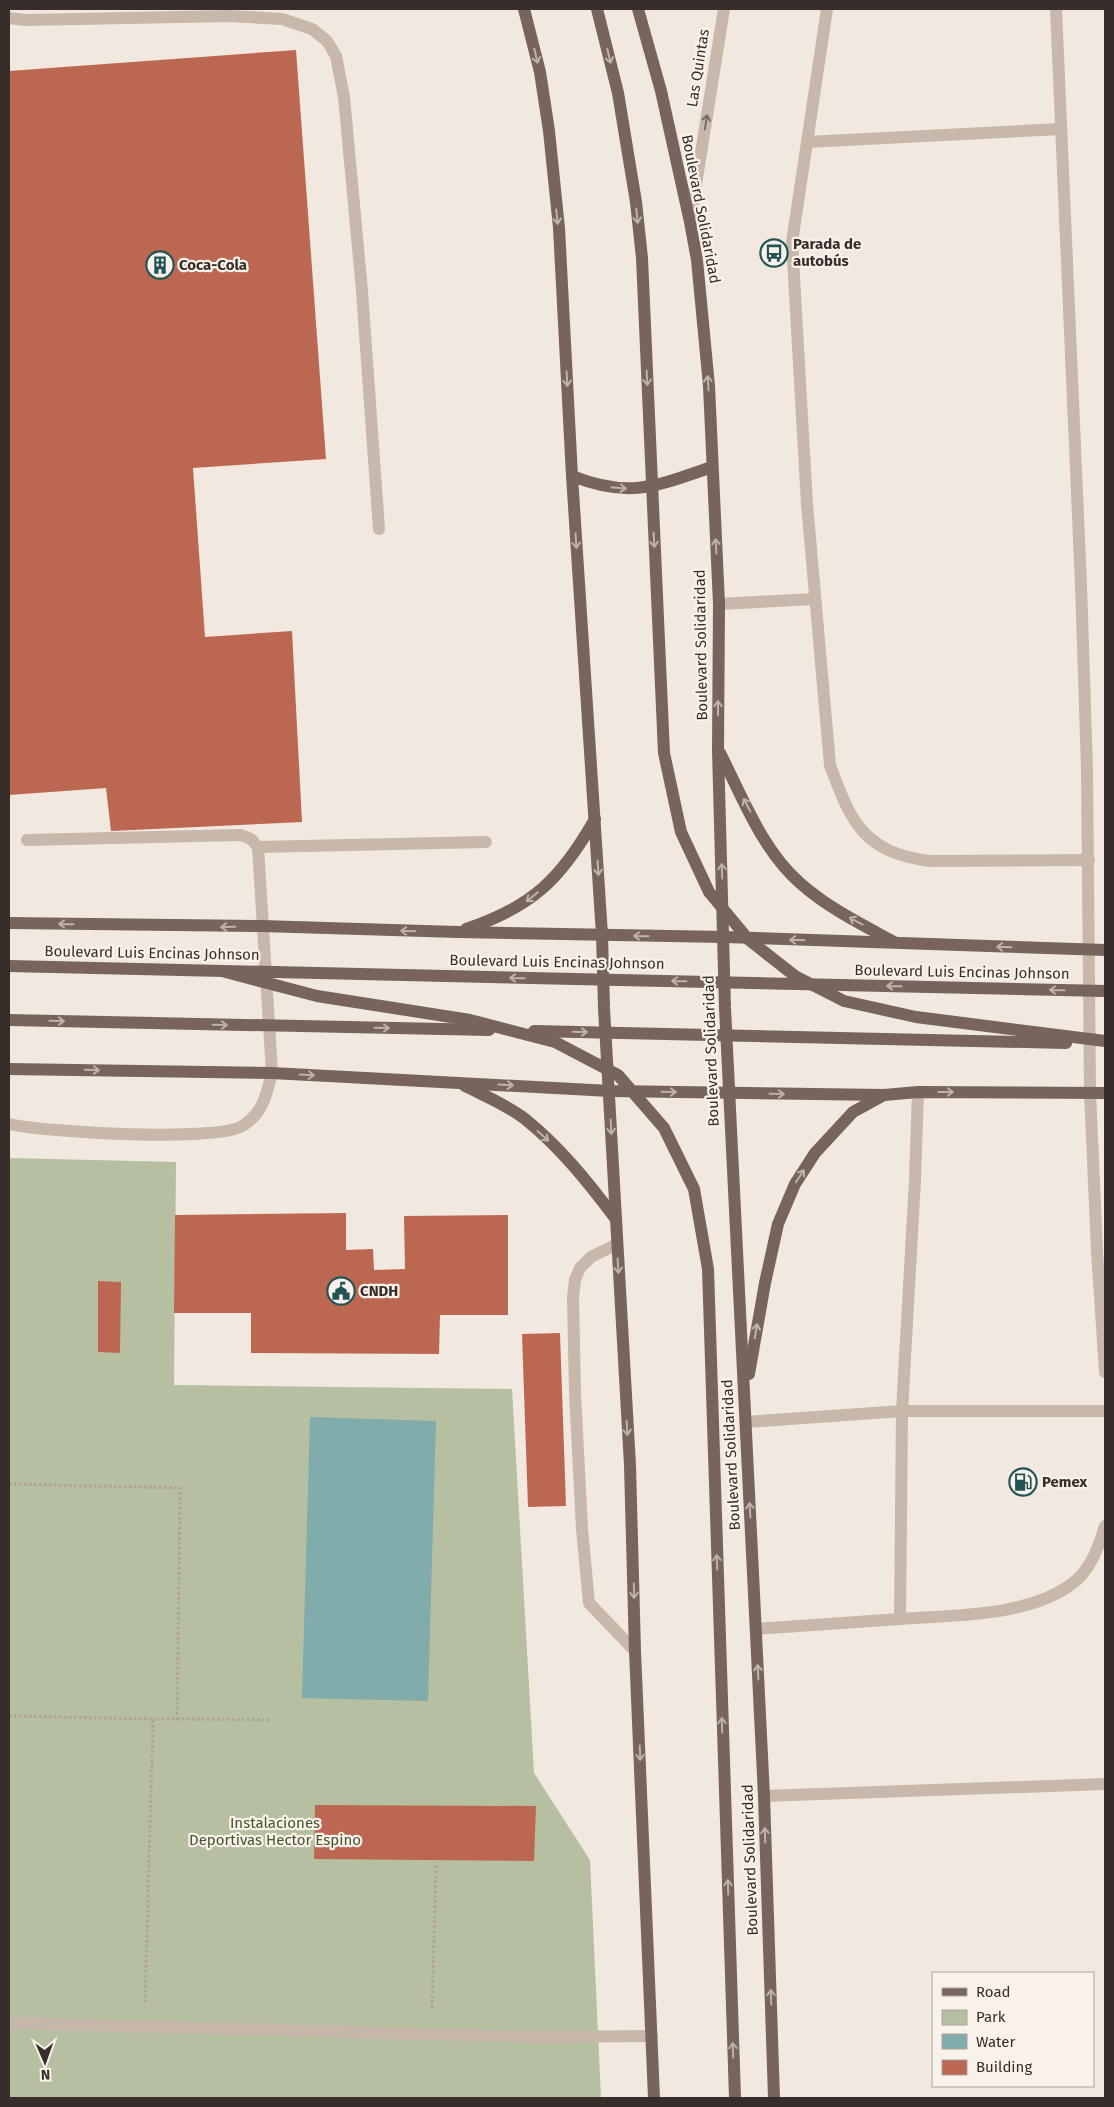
<svg xmlns="http://www.w3.org/2000/svg" width="1114" height="2107" viewBox="0 0 1114 2107" font-family="'Fira Sans',sans-serif">
  <style>
    .green { fill: #b6bfa0 }
    .water { fill: #80acac }
    .building { fill: #bc6751 }
    .lines { fill: none; stroke-linecap: round; stroke-linejoin: round }
    .path { stroke: #b4a196; stroke-width: 3; stroke-dasharray: 2.5 2.5; stroke-linecap: butt }
    .minor { stroke: #c8b7ab; stroke-width: 12 }
    .major { stroke: #77645c; stroke-width: 12 }
    .major-bridge { stroke: #77645c; stroke-width: 12 }
    .oneway { stroke: #beb2ab }
    .oneway2 { stroke: #786b64 }
    .labels { text-anchor: middle; dominant-baseline: central; stroke-width: 4.5; stroke-linejoin: round; paint-order: stroke }
    .street-label { font-size: 15px; fill: #372d2a; stroke: #f9f2eb }
    .poi-label { font-size: 15px; font-weight: bold; fill: #372d2a; stroke: #f9f2eb; text-anchor: start }
    .park-label { font-size: 15px; fill: #485330; stroke: #f9f2eb }
  </style>
  <rect width="100%" height="100%" fill="#f1e8df"/>
  <!-- green -->
  <path class="green" d="M9,1158L176,1162L174,1385L512,1389L534,1773L590,1860L601,2098H9Z"/>
  <!-- water -->
  <path class="water" d="M310,1417L436,1421L428,1701L302,1698Z"/>
  <!-- building -->
  <g class="building">
    <path d="M296,50L326,459L193,468L205,637L292,631L302,822L111,831L106,788L9,795V71Z"/>
    <path d="M346,1213V1250L373,1249L374,1270L405,1269L404,1216L508,1215V1315H440L439,1354L251,1353V1313H174L175,1215Z"/>
    <path d="M98,1281L121,1282L120,1353L98,1352Z"/>
    <path d="M560,1333L566,1506L528,1507L522,1334Z"/>
    <path d="M315,1805L536,1806L534,1861L314,1859Z"/>
  </g>
  <g class="lines">
    <!-- path -->
    <g class="path">
      <path d="M9,1484L180,1488L177,1719H153"/>
      <path d="M9,1716L153,1719L145,2002"/>
      <path d="M177,1719L271,1720"/>
      <path d="M432,2008L436,1864"/>
    </g>
    <!-- minor -->
    <g class="minor">
      <path d="M827,9L792,242L807,504L830,765C851,823 864,852 929,861L1089,860"/>
      <path d="M1056,9L1081,585L1087,769L1090,1092L1097,1251L1105,1372"/>
      <path d="M9,18L25,20L230,16L282,19L312,29L327,41L336,56L344,97L362,291L379,529"/>
      <path d="M807,142L1061,129"/>
      <path d="M690,222L724,9"/>
      <path d="M719,604L814,599"/>
      <path d="M258,847L486,842"/>
      <path d="M9,1124C43,1132 219,1143 244,1125C264,1111 266,1095 272,1073L258,847L251,839L241,835L27,840"/>
      <path d="M617,1244L591,1257L580,1268L575,1280L573,1297L575,1393L582,1529L589,1603L635,1651"/>
      <path d="M746,1422L902,1411H1105"/>
      <path d="M900,1619L902,1411L915,1180L918,1092"/>
      <path d="M756,1629C804,1626 852,1622 900,1619C952,1615 1024,1617 1069,1586C1090,1572 1098,1549 1105,1526"/>
      <path d="M764,1796L1105,1784"/>
      <path d="M9,2023L538,2037L652,2036"/>
    </g>
    <!-- major -->
    <g class="major">
      <path d="M524,9L540,72L549,131L559,228L572,476L602,935L604,1008L630,1465L635,1651L654,2098"/>
      <path d="M638,9L661,91L690,222L697,260L709,386L719,604L718,750L725,1008L764,1796L774,2098"/>
      <path d="M572,476C631,499 656,486 712,467"/>
      <path d="M720,753C742,796 762,850 800,883C828,908 861,924 894,942"/>
      <path d="M9,923L262,926L457,932L724,937L1105,950"/>
      <path d="M466,929C532,907 561,879 595,819"/>
      <path d="M9,1069L272,1073L610,1091L884,1095"/>
      <path d="M465,1086C485,1096 507,1105 525,1119C560,1147 588,1182 615,1218"/>
      <path d="M749,1374L765,1283L778,1224L795,1184L815,1153L853,1112L884,1095L918,1092L1105,1093"/>
    </g>
    <!-- major-bridge -->
    <g class="major-bridge">
      <path d="M597,9L618,93L636,202L642,258L664,753L681,832L709,892L748,939L795,976L844,1001L916,1017L1105,1041"/>
      <path d="M9,966L1105,991"/>
      <path d="M222,971L317,996L470,1020L555,1042L618,1075L664,1128L694,1189L708,1269L735,2098"/>
      <path d="M9,1020L489,1030"/>
      <path d="M534,1031L1066,1043"/>
    </g>
  </g>
  <!-- one-way arrows -->
  <defs><path id="oneway-shaft" d="M-6 0H5M1.5-3L5.5 0L1.5 3" fill="none" stroke-width="1.6" stroke-linecap="round" stroke-linejoin="round" transform="scale(1.25)"/></defs>
  <g class="oneway">
    <use href="#oneway-shaft" transform="translate(536 56) rotate(77)"/>
    <use href="#oneway-shaft" transform="translate(609 56) rotate(77)"/>
    <use href="#oneway-shaft" transform="translate(637 216) rotate(84)"/>
    <use href="#oneway-shaft" transform="translate(557 217) rotate(84)"/>
    <use href="#oneway-shaft" transform="translate(647 378) rotate(87)"/>
    <use href="#oneway-shaft" transform="translate(567 379) rotate(87)"/>
    <use href="#oneway-shaft" transform="translate(708 383) rotate(-94)"/>
    <use href="#oneway-shaft" transform="translate(619 488) rotate(5)"/>
    <use href="#oneway-shaft" transform="translate(654 540) rotate(87)"/>
    <use href="#oneway-shaft" transform="translate(576 541) rotate(86)"/>
    <use href="#oneway-shaft" transform="translate(716 546) rotate(-93)"/>
    <use href="#oneway-shaft" transform="translate(718 708) rotate(-90)"/>
    <use href="#oneway-shaft" transform="translate(747 805) rotate(-118)"/>
    <use href="#oneway-shaft" transform="translate(598 868) rotate(86)"/>
    <use href="#oneway-shaft" transform="translate(722 871) rotate(-92)"/>
    <use href="#oneway-shaft" transform="translate(532 897) rotate(141)"/>
    <use href="#oneway-shaft" transform="translate(856 921) rotate(-152)"/>
    <use href="#oneway-shaft" transform="translate(66 924) rotate(-179)"/>
    <use href="#oneway-shaft" transform="translate(228 927) rotate(179)"/>
    <use href="#oneway-shaft" transform="translate(408 931) rotate(-178)"/>
    <use href="#oneway-shaft" transform="translate(641 936) rotate(-179)"/>
    <use href="#oneway-shaft" transform="translate(797 940) rotate(-178)"/>
    <use href="#oneway-shaft" transform="translate(1004 947) rotate(-178)"/>
    <use href="#oneway-shaft" transform="translate(517 978) rotate(-179)"/>
    <use href="#oneway-shaft" transform="translate(679 981) rotate(-179)"/>
    <use href="#oneway-shaft" transform="translate(894 986) rotate(-179)"/>
    <use href="#oneway-shaft" transform="translate(1057 990) rotate(-179)"/>
    <use href="#oneway-shaft" transform="translate(57 1021) rotate(1)"/>
    <use href="#oneway-shaft" transform="translate(220 1025) rotate(1)"/>
    <use href="#oneway-shaft" transform="translate(382 1028) rotate(1)"/>
    <use href="#oneway-shaft" transform="translate(580 1032) rotate(1)"/>
    <use href="#oneway-shaft" transform="translate(92 1070) rotate(1)"/>
    <use href="#oneway-shaft" transform="translate(307 1075) rotate(3)"/>
    <use href="#oneway-shaft" transform="translate(506 1085) rotate(3)"/>
    <use href="#oneway-shaft" transform="translate(669 1092) rotate(1)"/>
    <use href="#oneway-shaft" transform="translate(946 1092)"/>
    <use href="#oneway-shaft" transform="translate(777 1094) rotate(1)"/>
    <use href="#oneway-shaft" transform="translate(611 1127) rotate(87)"/>
    <use href="#oneway-shaft" transform="translate(543 1136) rotate(41)"/>
    <use href="#oneway-shaft" transform="translate(800 1176) rotate(-57)"/>
    <use href="#oneway-shaft" transform="translate(618 1266) rotate(87)"/>
    <use href="#oneway-shaft" transform="translate(756 1331) rotate(-80)"/>
    <use href="#oneway-shaft" transform="translate(627 1428) rotate(87)"/>
    <use href="#oneway-shaft" transform="translate(750 1510) rotate(-93)"/>
    <use href="#oneway-shaft" transform="translate(717 1562) rotate(-92)"/>
    <use href="#oneway-shaft" transform="translate(634 1591) rotate(89)"/>
    <use href="#oneway-shaft" transform="translate(758 1672) rotate(-93)"/>
    <use href="#oneway-shaft" transform="translate(722 1725) rotate(-92)"/>
    <use href="#oneway-shaft" transform="translate(640 1753) rotate(88)"/>
    <use href="#oneway-shaft" transform="translate(765 1835) rotate(-92)"/>
    <use href="#oneway-shaft" transform="translate(728 1887) rotate(-92)"/>
    <use href="#oneway-shaft" transform="translate(771 1997) rotate(-92)"/>
    <use href="#oneway-shaft" transform="translate(733 2050) rotate(-92)"/>
  </g>
  <use class="oneway2" href="#oneway-shaft" transform="translate(706 122) rotate(-81)"/>
  <!-- icons -->
  <defs>
    <g id="bus-ring" transform="scale(1.4375)"><circle r="9.5" fill="#f9f2eb" stroke="#235455" stroke-width="1.5"/><path d="M-5-6H5V4H4V6H2V4H-2V6H-4V4H-5ZM-3.5-4V0h7V-4ZM-3.5 1.2v1.5H-2V1.2ZM2 1.2v1.5H3.5V1.2Z" fill="#235455"/></g>
    <g id="building-ring" transform="scale(1.4375)"><circle r="9.5" fill="#f9f2eb" stroke="#235455" stroke-width="1.5"/><path d="M-4-6H4V6H1V3H-1V6H-4ZM-2.5-4.3h1.7v1.8h-1.7ZM.8-4.3h1.7v1.8H.8ZM-2.5-1h1.7V.8h-1.7ZM.8-1h1.7V.8H.8Z" fill="#235455"/></g>
    <g id="civic-ring" transform="scale(1.4375)"><circle r="9.5" fill="#f9f2eb" stroke="#235455" stroke-width="1.5"/><path d="M-.6-6.5H3V-4.5H.6V-3L4-1V1h2V6H-6V1h2V-1L-.6-3ZM-1.2 2.5V6h2.4V2.5Z" fill="#235455"/></g>
    <g id="fuel-ring" transform="scale(1.4375)"><circle r="9.5" fill="#f9f2eb" stroke="#235455" stroke-width="1.5"/><path d="M-5.5-6h7V0h2V4h1.3V-2.5L3-4.5l.8-.8L6-3V5H2.5V1h-1V6h-7ZM-4.2-4.7v3.2H.2V-4.7Z" fill="#235455"/></g>
  </defs>
  <g fill-rule="evenodd">
    <use href="#bus-ring" x="774" y="253"/>
    <use href="#building-ring" x="160" y="265"/>
    <use href="#civic-ring" x="341" y="1291"/>
    <use href="#fuel-ring" x="1023" y="1482"/>
  </g>
  <g class="labels">
    <!-- street labels -->
    <g class="street-label">
      <text transform="translate(698 68) rotate(-81)">Las Quintas</text>
      <text transform="translate(701 209) rotate(79)">Boulevard Solidaridad</text>
      <text transform="translate(701 645) rotate(-91)">Boulevard Solidaridad</text>
      <text transform="translate(152 953) rotate(1)">Boulevard Luis Encinas Johnson</text>
      <text transform="translate(557 962) rotate(1)">Boulevard Luis Encinas Johnson</text>
      <text transform="translate(962 972) rotate(1)">Boulevard Luis Encinas Johnson</text>
      <text transform="translate(711 1051) rotate(-92)">Boulevard Solidaridad</text>
      <text transform="translate(731 1455) rotate(-93)">Boulevard Solidaridad</text>
      <text transform="translate(750 1860) rotate(-92)">Boulevard Solidaridad</text>
    </g>
    <!-- poi labels -->
    <g class="poi-label">
      <text x="793" y="244">Parada de<tspan x="793" dy="17">autobús</tspan></text>
      <text x="179" y="265">Coca-Cola</text>
      <text x="360" y="1291">CNDH</text>
      <text x="1042" y="1482">Pemex</text>
    </g>
    <!-- park labels -->
    <g class="park-label">
      <text x="275" y="1823">Instalaciones<tspan x="275" dy="17">Deportivas Hector Espino</tspan></text>
    </g>
  </g>
  <!-- border -->
  <rect width="1114" height="2107" fill="none" stroke="#372d2a" stroke-width="20"/>
  <!-- legend -->
  <rect x="932" y="1972" width="162" height="115" fill="#f9f2eb" stroke="#aba39e"/>
  <rect x="942" y="1988" width="25" height="8" fill="#77645c" stroke="#aba39e"/>
  <text x="976" y="1997" font-size="15" fill="#372d2a">Road</text>
  <rect x="942" y="2010" width="25" height="15" fill="#b6bfa0" stroke="#aba39e"/>
  <text x="976" y="2022" font-size="15" fill="#372d2a">Park</text>
  <rect x="942" y="2034" width="25" height="15" fill="#80acac" stroke="#aba39e"/>
  <text x="976" y="2047" font-size="15" fill="#372d2a">Water</text>
  <rect x="942" y="2060" width="25" height="15" fill="#bc6751" stroke="#aba39e"/>
  <text x="976" y="2072" font-size="15" fill="#372d2a">Building</text>
  <!-- north arrow -->
  <g transform="translate(45 2062) rotate(178)" stroke="#f9f2eb" stroke-width="4" paint-order="stroke">
  <path d="M0-4L9 19L0 12L-9 19Z" fill="#372d2a"/>
  <text y="-8" font-size="14" font-weight="bold" text-anchor="middle" fill="#372d2a">N</text>
  </g>
</svg>
